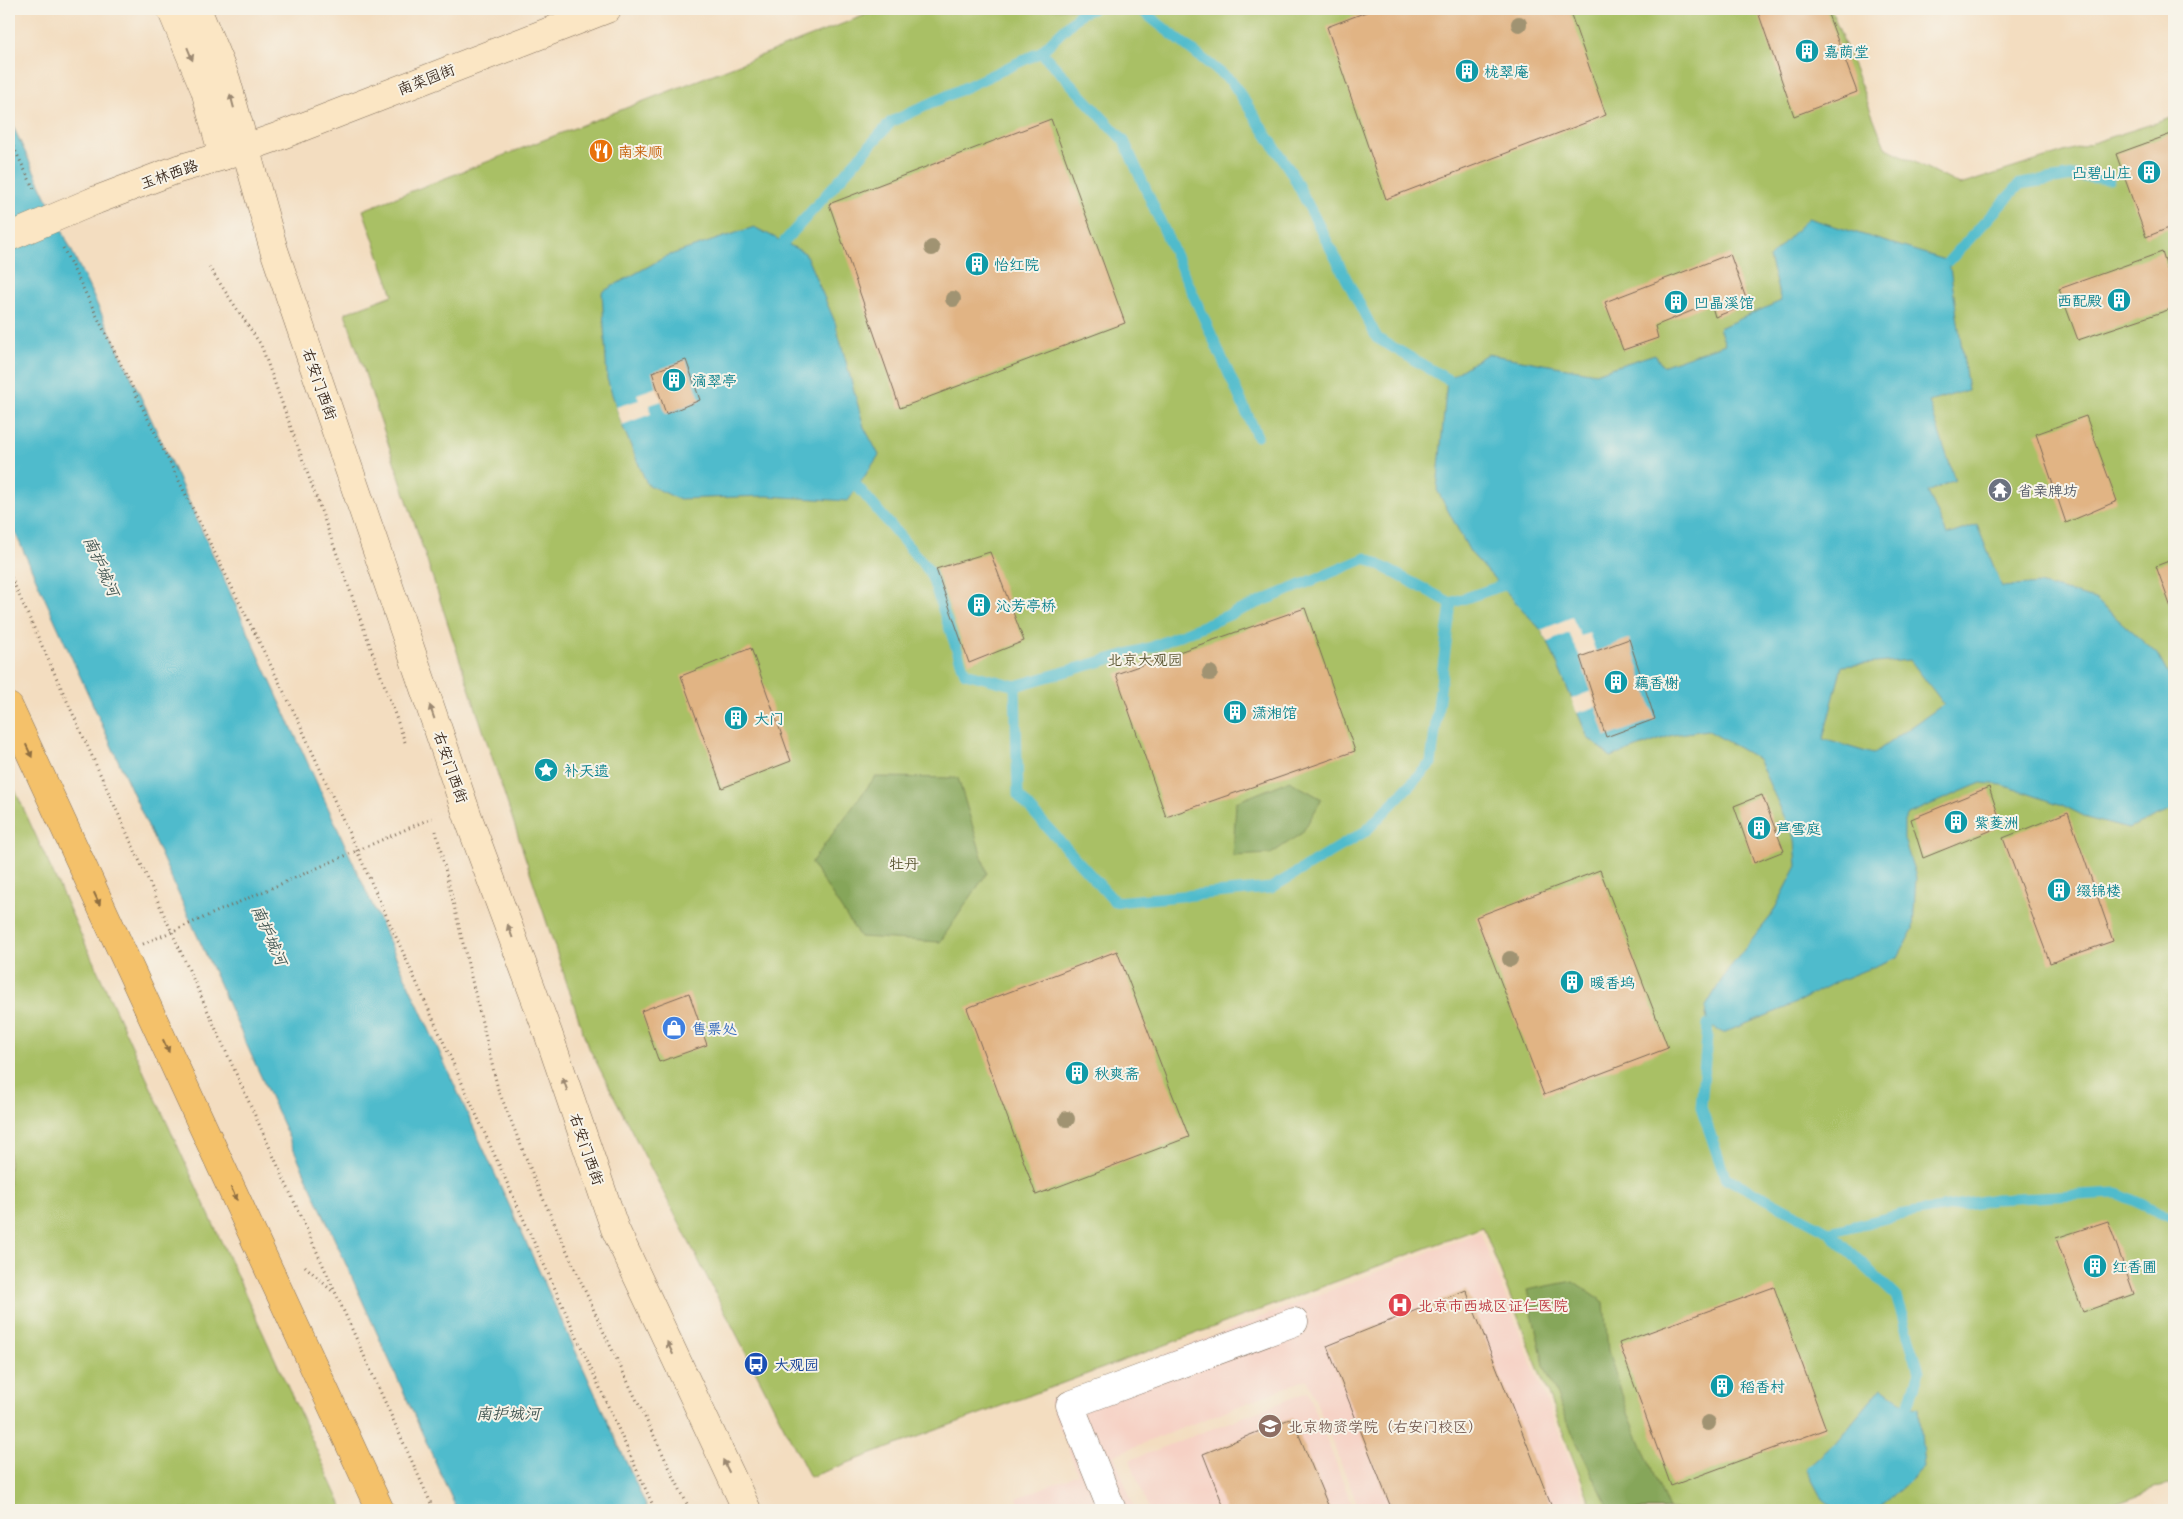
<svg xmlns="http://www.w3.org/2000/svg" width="2183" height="1519" viewBox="0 0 2183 1519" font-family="Delius,'LXGW WenKai TC',sans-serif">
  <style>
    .built { fill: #f6d1c5 }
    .green { fill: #a9c065; stroke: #727542 }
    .forest { fill: #86a65a; stroke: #60683c }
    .water { fill: #50bbcc; stroke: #467275; fill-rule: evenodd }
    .pier { fill: #f3ddc0 }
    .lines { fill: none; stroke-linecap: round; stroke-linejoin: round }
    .stream { stroke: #50bbcc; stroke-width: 11 }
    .building { fill: #e1b484 }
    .street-casing { stroke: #7b6957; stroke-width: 29 }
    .secondary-casing { stroke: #7b6957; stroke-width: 29 }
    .highway-casing { stroke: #7b6957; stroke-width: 29 }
    .path { stroke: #7b6957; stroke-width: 3; stroke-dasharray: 1 4; stroke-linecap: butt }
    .street { stroke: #fff; stroke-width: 28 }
    .secondary { stroke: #fbe6c4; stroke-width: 28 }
    .highway { stroke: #f4c16b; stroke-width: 28 }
    .secondary-bridge-casing { stroke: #7b6957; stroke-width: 29; stroke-linecap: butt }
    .path-bridge { stroke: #7b6957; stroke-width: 3; stroke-dasharray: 1 4; stroke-linecap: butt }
    .secondary-bridge { stroke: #fbe6c4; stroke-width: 28 }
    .tree { fill: #a09372 }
    .oneway { fill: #9b8871 }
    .oneway2 { fill: #8e6e41 }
    .labels { text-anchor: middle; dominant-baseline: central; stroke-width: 4; stroke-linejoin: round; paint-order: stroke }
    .culture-label { font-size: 15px; fill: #0d838f; stroke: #f7f3e8; text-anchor: start }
    .street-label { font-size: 15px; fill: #3b2a1e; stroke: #f7f3e8 }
    .food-label { font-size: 15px; fill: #c56008; stroke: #f7f3e8; text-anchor: start }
    .worship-label { font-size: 15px; fill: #5b616d; stroke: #f7f3e8; text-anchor: start }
    .park-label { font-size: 15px; fill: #5c5733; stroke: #f7f3e8 }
    .shop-label { font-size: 15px; fill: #366cbe; stroke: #f7f3e8; text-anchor: start }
    .health-label { font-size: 15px; fill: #be3a42; stroke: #f7f3e8; text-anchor: start }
    .transit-label { font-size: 15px; fill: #164399; stroke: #f7f3e8; text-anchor: start }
    .education-label { font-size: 15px; fill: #785e54; stroke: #f7f3e8; text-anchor: start }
    .water-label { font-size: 16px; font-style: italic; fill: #415652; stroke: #f7f3e8 }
  </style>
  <rect width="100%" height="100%" fill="#f7f3e8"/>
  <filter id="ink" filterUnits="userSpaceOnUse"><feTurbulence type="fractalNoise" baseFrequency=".02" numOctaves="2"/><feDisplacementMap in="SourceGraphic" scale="10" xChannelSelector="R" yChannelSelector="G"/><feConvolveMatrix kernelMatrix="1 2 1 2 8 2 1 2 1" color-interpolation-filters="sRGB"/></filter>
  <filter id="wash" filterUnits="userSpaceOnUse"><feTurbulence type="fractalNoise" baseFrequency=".0096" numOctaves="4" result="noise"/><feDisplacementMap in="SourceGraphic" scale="20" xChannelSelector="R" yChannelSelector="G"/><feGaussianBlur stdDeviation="1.12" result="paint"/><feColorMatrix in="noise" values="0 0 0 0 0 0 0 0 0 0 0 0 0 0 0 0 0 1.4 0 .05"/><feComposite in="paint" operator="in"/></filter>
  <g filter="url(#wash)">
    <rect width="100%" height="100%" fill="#f3ddc0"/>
    <!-- built -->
    <g class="built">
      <path d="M1480,1232L1589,1510H1360L1307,1379L1114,1455L1135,1510H1022L1017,1498L1078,1474L1049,1400Z"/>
      <path d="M1308,1392L1354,1510H1149L1130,1460Z"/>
    </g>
    <!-- green -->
    <g class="green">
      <path d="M881,9H1831L1885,147L1960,185L2174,117V1482L2096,1510H1593L1483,1227L810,1477L587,1044L345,313L393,295L363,210Z"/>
      <path d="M9,777L344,1510H9Z"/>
    </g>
    <!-- forest -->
    <g class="forest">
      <path d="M875,777L958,778L987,873L940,942L860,937L811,863Z"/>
      <path d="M1289,781L1322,799L1302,833L1271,854L1233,856L1236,802Z"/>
      <path d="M1573,1281L1604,1302L1608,1351L1628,1413L1669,1510H1610L1575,1439L1544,1365L1527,1290Z"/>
    </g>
    <!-- water -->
    <g class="water">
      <path d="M9,118L147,410L648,1510H457L9,519Z"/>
      <path d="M1808,218L1949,261L1968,390L1929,402L1955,480L1928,492L1947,535L1977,525L2002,587L2039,584L2095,599L2157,654L2174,685V800L2172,810L2128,829L2090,819L2062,805L2002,785L1981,783L1908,814L1904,821V839L1916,877L1913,929L1898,957L1838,981L1790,1006L1723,1033L1708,1025L1705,1008L1727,971L1771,916L1797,866L1795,840L1758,759L1707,730L1673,735L1611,757L1588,738L1548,642L1541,630L1470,552L1437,490L1447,379L1487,354L1595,373L1655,354L1662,366L1725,344L1719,328L1781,301L1769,258ZM1910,660L1944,704L1873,754L1823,739L1842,666Z"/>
      <path d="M754,227L805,253L835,322L864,427L879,455L848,501L767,496L678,499L647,484L622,425L607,379L602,292L667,256Z"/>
      <path d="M1882,1387L1908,1406L1919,1408L1924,1467L1880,1508L1873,1510H1836L1822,1499L1806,1469L1835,1443Z"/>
    </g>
    <!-- pier -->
    <g class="pier">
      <path d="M686,360L700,400L666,414L662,401L649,405L651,414L622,425L616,407L639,400L637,394L657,387L652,372Z"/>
      <path d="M1572,617L1581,636L1589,633L1596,652L1629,639L1655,719L1606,737L1596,707L1577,713L1571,699L1591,691L1580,657L1569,633L1548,642L1541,630Z"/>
    </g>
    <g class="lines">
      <!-- stream -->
      <g class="stream">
        <path d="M1140,9L1232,82L1291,172L1377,338L1447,379"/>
        <path d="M1041,52L1124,141L1257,436"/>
        <path d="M784,242L891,122L1041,52L1081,13L1092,9"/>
        <path d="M1949,261L2020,184L2074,176L2109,179"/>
        <path d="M858,487L930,572L965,673L1015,686L1152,647L1366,558L1451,603L1501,586"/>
        <path d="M1015,686L1018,795L1115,902L1271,888L1366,831L1431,763L1451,603"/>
        <path d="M1708,1025L1701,1107L1725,1177L1829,1232L1899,1215L1996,1199L2117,1193L2174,1219"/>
        <path d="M1829,1232L1896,1296L1919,1371L1908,1406"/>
      </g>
    </g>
    <g id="blocks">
      <!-- building -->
      <g class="building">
        <path d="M1374,9H1569L1606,115L1386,199L1327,27Z"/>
        <path d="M1757,9H1826L1857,92L1794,116Z"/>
        <path d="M1051,119L1125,323L900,408L829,204Z"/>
        <path d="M2174,133V226L2146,237L2116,154Z"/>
        <path d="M2162,252L2174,291V308L2078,340L2059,289Z"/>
        <path d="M1730,254L1748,304L1715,317L1711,303L1655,326L1658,338L1623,350L1605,302Z"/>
        <path d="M686,360L700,400L666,414L652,372Z"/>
        <path d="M2086,416L2117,501L2066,523L2036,434Z"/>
        <path d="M990,552L1024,641L969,663L936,569Z"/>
        <path d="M2174,559V616L2156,566Z"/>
        <path d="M1305,608L1355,751L1166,817L1116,674Z"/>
        <path d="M1629,639L1655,719L1606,737L1580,657Z"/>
        <path d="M751,648L791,761L722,788L681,676Z"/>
        <path d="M1989,787L2002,826L1923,858L1911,819Z"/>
        <path d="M1762,795L1784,851L1754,863L1734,806Z"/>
        <path d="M2068,812L2113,941L2050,963L2003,838Z"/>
        <path d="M1600,870L1668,1048L1544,1095L1476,917Z"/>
        <path d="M1117,951L1189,1137L1036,1195L967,1008Z"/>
        <path d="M689,993L707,1045L659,1062L641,1011Z"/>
        <path d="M2108,1221L2134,1294L2083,1312L2056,1238Z"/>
        <path d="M1774,1287L1826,1429L1671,1486L1619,1343Z"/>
        <path d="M1466,1290L1553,1510H1392L1327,1346Z"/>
        <path d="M1292,1418L1330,1510H1225L1203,1454Z"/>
      </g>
    </g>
  </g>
  <g filter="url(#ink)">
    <use href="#blocks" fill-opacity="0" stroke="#7b6957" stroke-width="1"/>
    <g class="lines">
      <!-- street casing -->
      <g class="street-casing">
        <path id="street" d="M1112,1510L1070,1405L1294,1322"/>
      </g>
      <!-- secondary casing -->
      <g class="secondary-casing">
        <g id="secondary">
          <path d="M171,9L205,90L223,156"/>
          <path d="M197,9L226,79L274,250L469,820L548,1033L615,1229L747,1510"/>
          <path d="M94,201L178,169L223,156L274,138L607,9"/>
        </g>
      </g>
      <!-- highway casing -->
      <g class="highway-casing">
        <path id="highway" d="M9,707L380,1510"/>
      </g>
      <!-- path -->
      <g class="path">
        <path d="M9,138L35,191"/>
        <path d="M63,248L297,718L655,1510"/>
        <path d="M209,267L261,345L405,742"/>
        <path d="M9,573L434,1510"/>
        <path d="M436,831L498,1089L537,1185L606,1337L690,1510"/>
        <path d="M305,1266L333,1292"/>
      </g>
      <!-- street -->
      <use href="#street" class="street"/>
      <!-- secondary -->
      <use href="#secondary" class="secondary"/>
      <!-- highway -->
      <use href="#highway" class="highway"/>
      <!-- secondary-bridge casing -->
      <g class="secondary-bridge-casing">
        <path id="secondary-bridge" d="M9,237L94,201"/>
      </g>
      <!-- path-bridge -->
      <path class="path-bridge" d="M143,944L432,818"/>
      <!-- secondary-bridge -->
      <use href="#secondary-bridge" class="secondary-bridge"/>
    </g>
    <!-- trees -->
    <g class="tree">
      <circle cx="1519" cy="24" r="8"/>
      <circle cx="932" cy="248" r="8"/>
      <circle cx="953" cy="299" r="8"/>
      <circle cx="1210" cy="673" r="8"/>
      <circle cx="1510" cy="959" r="8"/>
      <circle cx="1067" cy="1119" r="8"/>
      <circle cx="1708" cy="1423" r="8"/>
    </g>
    <!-- one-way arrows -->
    <defs><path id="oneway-solid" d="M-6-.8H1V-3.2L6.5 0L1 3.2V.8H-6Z" transform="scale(1.25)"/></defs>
    <g class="oneway">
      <use href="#oneway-solid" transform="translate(190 54) rotate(68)"/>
      <use href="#oneway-solid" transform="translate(232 101) rotate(-105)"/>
      <use href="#oneway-solid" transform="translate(432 712) rotate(-109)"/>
      <use href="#oneway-solid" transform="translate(510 931) rotate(-110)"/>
      <use href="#oneway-solid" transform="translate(565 1084) rotate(-109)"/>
      <use href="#oneway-solid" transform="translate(670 1348) rotate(-115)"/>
      <use href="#oneway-solid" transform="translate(726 1466) rotate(-116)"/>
    </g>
    <g class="oneway2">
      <use href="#oneway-solid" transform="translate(29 751) rotate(65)"/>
      <use href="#oneway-solid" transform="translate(97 899) rotate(65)"/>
      <use href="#oneway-solid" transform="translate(166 1046) rotate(65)"/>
      <use href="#oneway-solid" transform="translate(234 1194) rotate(65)"/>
    </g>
  </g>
  <!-- icons -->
  <defs>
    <g id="building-disc" transform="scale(1.25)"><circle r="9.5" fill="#0f9aa8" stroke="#f7f3e8"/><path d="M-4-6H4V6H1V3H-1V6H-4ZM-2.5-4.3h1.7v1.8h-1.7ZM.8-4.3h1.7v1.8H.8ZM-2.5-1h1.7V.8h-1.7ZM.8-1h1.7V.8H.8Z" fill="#fff"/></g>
    <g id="restaurant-disc" transform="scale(1.25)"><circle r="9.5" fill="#e8710a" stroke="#f7f3e8"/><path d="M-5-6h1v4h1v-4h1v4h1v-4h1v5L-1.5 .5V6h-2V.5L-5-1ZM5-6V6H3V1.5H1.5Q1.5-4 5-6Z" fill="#fff"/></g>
    <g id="temple-disc" transform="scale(1.25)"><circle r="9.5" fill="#6b7280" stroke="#f7f3e8"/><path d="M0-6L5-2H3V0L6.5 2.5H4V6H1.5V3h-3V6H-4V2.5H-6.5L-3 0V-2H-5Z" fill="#fff"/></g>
    <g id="sight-disc" transform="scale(1.25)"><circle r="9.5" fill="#0f9aa8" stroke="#f7f3e8"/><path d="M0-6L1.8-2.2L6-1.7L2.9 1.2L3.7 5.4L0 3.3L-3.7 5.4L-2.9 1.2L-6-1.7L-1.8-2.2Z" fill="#fff"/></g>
    <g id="shop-disc" transform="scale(1.25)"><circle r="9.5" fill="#3f7fe0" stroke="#f7f3e8"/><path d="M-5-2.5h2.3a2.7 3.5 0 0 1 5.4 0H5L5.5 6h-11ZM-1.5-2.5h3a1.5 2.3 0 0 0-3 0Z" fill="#fff"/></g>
    <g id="hospital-disc" transform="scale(1.25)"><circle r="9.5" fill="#e0444e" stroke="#f7f3e8"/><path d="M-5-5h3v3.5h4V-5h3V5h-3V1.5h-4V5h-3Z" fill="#fff"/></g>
    <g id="bus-disc" transform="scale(1.25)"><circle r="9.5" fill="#1a4fb4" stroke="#f7f3e8"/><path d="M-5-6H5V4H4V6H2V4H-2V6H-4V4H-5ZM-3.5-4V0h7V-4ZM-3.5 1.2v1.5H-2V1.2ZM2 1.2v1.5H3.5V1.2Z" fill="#fff"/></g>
    <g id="university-disc" transform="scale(1.25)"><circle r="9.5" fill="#8d6e63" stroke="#f7f3e8"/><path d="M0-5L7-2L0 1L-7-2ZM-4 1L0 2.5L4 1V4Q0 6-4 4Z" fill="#fff"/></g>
  </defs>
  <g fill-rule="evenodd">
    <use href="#building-disc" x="1807" y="51"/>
    <use href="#building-disc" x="1467" y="71"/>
    <use href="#restaurant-disc" x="601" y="151"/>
    <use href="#building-disc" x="2149" y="172"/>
    <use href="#building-disc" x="977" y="264"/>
    <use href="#building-disc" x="2119" y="300"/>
    <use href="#building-disc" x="1676" y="302"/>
    <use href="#building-disc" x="674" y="380"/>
    <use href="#temple-disc" x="2000" y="490"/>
    <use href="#building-disc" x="979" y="605"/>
    <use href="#building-disc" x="1616" y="682"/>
    <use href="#building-disc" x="1235" y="712"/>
    <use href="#building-disc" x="736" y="718"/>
    <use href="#sight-disc" x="546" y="770"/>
    <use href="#building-disc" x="1956" y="822"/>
    <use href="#building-disc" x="1759" y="828"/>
    <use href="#building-disc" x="2059" y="890"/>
    <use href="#building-disc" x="1572" y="982"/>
    <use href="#shop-disc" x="674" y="1028"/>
    <use href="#building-disc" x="1077" y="1073"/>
    <use href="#building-disc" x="2095" y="1266"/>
    <use href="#hospital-disc" x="1400" y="1305"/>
    <use href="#bus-disc" x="756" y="1364"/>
    <use href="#building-disc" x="1722" y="1386"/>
    <use href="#university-disc" x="1270" y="1426"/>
  </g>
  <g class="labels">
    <!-- culture labels -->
    <g class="culture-label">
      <text x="1824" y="51">嘉荫堂</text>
      <text x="1484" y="71">栊翠庵</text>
      <text x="2132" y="172" text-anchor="end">凸碧山庄</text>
      <text x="994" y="264">怡红院</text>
      <text x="2102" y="300" text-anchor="end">西配殿</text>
      <text x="1694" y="302">凹晶溪馆</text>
      <text x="692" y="380">滴翠亭</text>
      <text x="996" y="605">沁芳亭桥</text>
      <text x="1634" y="682">藕香榭</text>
      <text x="1252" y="712">潇湘馆</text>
      <text x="754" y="718">大门</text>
      <text x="564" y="770">补天遗</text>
      <text x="1974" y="822">紫菱洲</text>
      <text x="1776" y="828">芦雪庭</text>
      <text x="2076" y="890">缀锦楼</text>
      <text x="1590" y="982">暖香坞</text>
      <text x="1094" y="1073">秋爽斋</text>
      <text x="2112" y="1266">红香圃</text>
      <text x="1740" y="1386">稻香村</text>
    </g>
    <!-- street labels -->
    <g class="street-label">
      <text transform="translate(426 79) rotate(-21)">南菜园街</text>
      <text transform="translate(169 174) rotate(-19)">玉林西路</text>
      <text transform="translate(320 384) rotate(71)">右安门西街</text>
      <text transform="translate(451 767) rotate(71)">右安门西街</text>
      <text transform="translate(587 1149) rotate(71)">右安门西街</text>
    </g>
    <!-- food labels -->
    <g class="food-label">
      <text x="618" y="151">南来顺</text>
    </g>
    <!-- worship labels -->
    <g class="worship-label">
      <text x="2018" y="490">省亲牌坊</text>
    </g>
    <!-- park labels -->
    <g class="park-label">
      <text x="1145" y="659">北京大观园</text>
      <text x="904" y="863">牡丹</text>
    </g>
    <!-- shop labels -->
    <g class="shop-label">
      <text x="692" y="1028">售票处</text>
    </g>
    <!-- health labels -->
    <g class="health-label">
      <text x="1418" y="1305">北京市西城区证仁医院</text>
    </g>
    <!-- transit labels -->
    <g class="transit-label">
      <text x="774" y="1364">大观园</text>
    </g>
    <!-- education labels -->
    <g class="education-label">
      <text x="1288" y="1426">北京物资学院（右安门校区）</text>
    </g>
    <!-- water labels -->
    <g class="water-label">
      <text transform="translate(102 566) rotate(66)">南护城河</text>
      <text transform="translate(270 935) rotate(66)">南护城河</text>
      <text x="508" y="1413">南护城河</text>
    </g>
  </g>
  <!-- margin -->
  <rect width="2183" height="1519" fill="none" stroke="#f7f3e8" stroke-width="30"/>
</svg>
